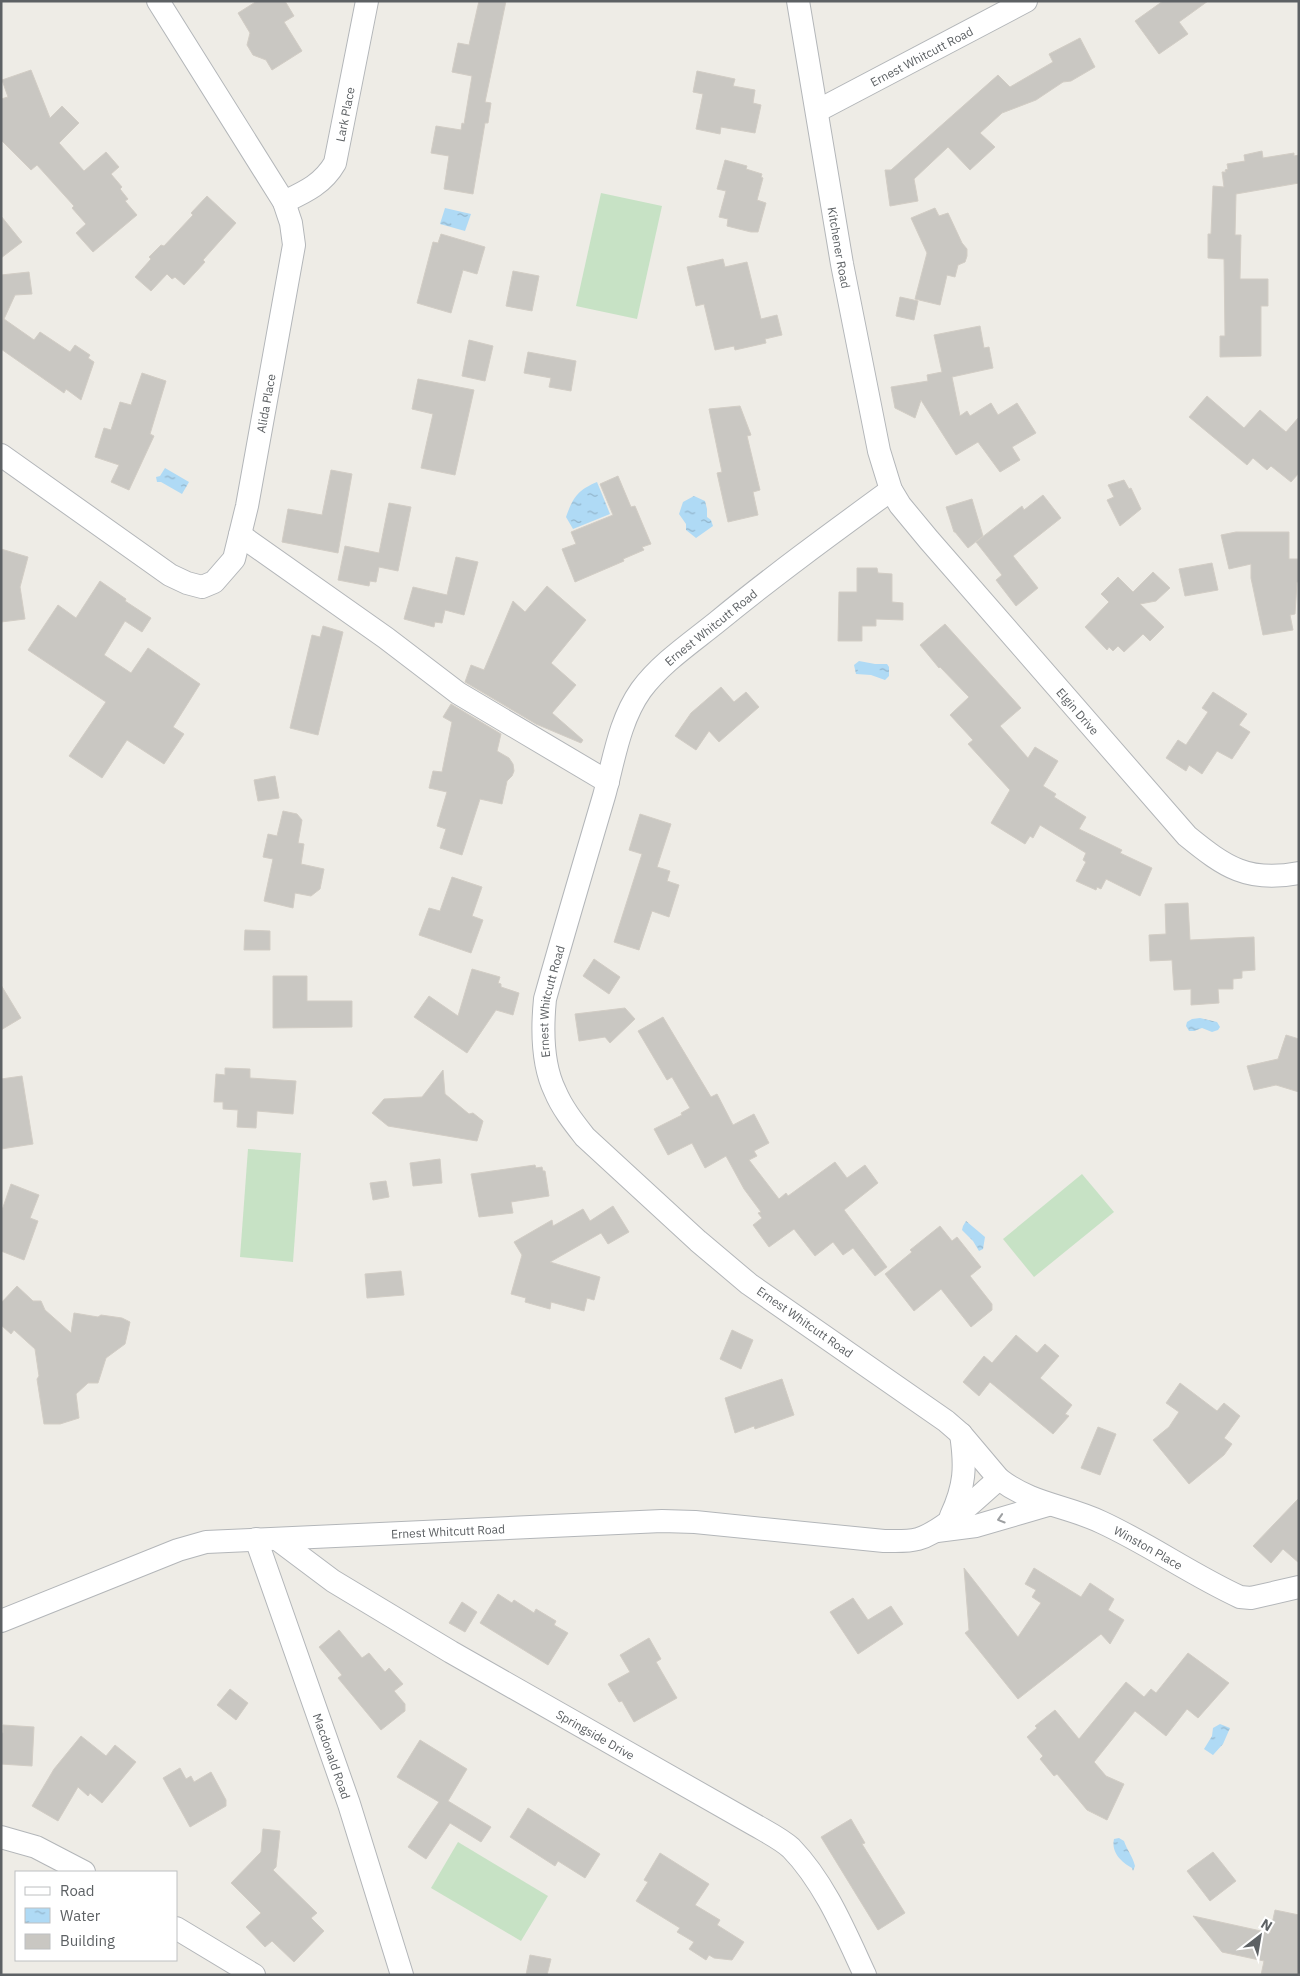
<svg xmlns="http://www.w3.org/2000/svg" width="1300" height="1976" viewBox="0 0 1300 1976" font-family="'IBM Plex Sans',sans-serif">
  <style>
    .pitch { fill: #c7e2c5 }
    .water { fill: url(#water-ripples) }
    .building { fill: #c9c7c2; stroke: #d2cdc5 }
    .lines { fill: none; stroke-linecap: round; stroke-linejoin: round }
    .street-casing { stroke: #b3b6b9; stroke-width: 24 }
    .street { stroke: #fff; stroke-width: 22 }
    .oneway { stroke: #9ea0a2 }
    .labels { text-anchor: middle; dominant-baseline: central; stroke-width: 4; stroke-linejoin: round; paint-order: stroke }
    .street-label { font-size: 12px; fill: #5d6164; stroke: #fff }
  </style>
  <defs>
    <pattern id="water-ripples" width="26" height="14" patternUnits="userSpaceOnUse" patternTransform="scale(1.25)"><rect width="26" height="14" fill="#afdaf5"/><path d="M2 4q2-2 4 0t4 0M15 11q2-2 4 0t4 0" fill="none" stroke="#92b4ca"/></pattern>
  </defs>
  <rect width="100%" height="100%" fill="#eeece6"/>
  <!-- pitch -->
  <g class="pitch">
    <path d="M601,193L662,206L637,319L576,306Z"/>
    <path d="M248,1149L301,1153L293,1262L240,1257Z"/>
    <path d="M1082,1174L1114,1212L1034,1277L1003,1239Z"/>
    <path d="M458,1842L548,1896L521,1941L431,1888Z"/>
  </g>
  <!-- water -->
  <g class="water">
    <path d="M445,208L471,214L465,231L440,224Z"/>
    <path d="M165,468L189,482L182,494L161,482H157L156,477L160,476Z"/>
    <path d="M597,482L610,514L573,529L566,517C573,497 578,490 597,482Z"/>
    <path d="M694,496L705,501L707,509V517L711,520L713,526L696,538L686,530V524L679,514L683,502Z"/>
    <path d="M859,661L875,664H887L889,667V676L885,680L871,675L856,674L854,665Z"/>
    <path d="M1200,1018L1217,1022L1220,1027L1218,1030L1212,1032L1202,1028L1194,1031H1189L1186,1026L1187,1022L1192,1019Z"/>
    <path d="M966,1221L985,1237L983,1249L979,1251L973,1241L962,1230L963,1226Z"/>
    <path d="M1220,1724L1230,1728L1223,1744L1213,1755L1204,1749L1212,1736L1213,1728Z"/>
    <path d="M1119,1838L1124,1841C1127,1850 1133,1857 1135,1866L1133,1871L1132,1868C1121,1862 1111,1852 1114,1839Z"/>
  </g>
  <!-- building -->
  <g class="building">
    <path d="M257,1H285L294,16L284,22L302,51L272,70L266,60L253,55L247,45L250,33L238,13Z"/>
    <path d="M479,1H506L485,102L491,103L488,123H485L473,194L444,189L449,156L431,153L436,126L461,130L462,123L464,124L472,76L452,72L458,43L469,45Z"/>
    <path d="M1163,1H1208L1179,22L1188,34L1159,54L1135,21Z"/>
    <path d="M1080,38L1095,67L1071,81L1063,82L1036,100L1002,113L980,133L995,147L970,170L948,147L914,179L918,201L890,206L885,170H891L998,75L1010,87L1053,62L1049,54Z"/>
    <path d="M31,70L50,118L62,106L79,123L59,143L84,171L106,152L119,167L111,174L122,187L120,189L128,199L125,201L137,215L93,252L76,233L86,224L72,208L74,206L37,165L31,170L1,140V99L8,97L2,80Z"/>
    <path d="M697,71L735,79L733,86L755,90L753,103L761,105L755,133L721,127L720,134L696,129L703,94L693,92Z"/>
    <path d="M1262,151L1263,158L1294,153V156L1299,155V183L1236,194L1235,235H1241L1240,279H1268V306H1261V356L1220,357V336H1225L1224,259L1208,258V234H1211L1213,186L1224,187L1222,172H1226L1225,170L1228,169L1227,164L1245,161L1244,155Z"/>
    <path d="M725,160L747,166L746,169L762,174L761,177L763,178L757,200L766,203L758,232H751L727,226L728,219L719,217L726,191L717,189Z"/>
    <path d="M207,196L236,223L203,260L205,262L184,285L175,277L172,279L167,274L151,291L135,277L151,259L149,257L161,245L164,246L193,215L191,213Z"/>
    <path d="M935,208L939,216L948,213L962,243L967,249V256L965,262L958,265L955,277L947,275L940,305L915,299L927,253L911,218Z"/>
    <path d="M1,216L22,242L1,258Z"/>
    <path d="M441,234L485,247L477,274L463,270L451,313L417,303L433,242L438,243Z"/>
    <path d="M723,259L725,267L747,262L761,319L777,315L782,335L765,339L766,343L735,350L734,346L715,350L704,304L696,306L687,267Z"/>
    <path d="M513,271L539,276L532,311L506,306Z"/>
    <path d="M29,272L32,294L15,295L4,319L34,340L40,332L70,352L75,345L90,355L88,358L94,362L81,400L66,389L64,393L1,349V275Z"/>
    <path d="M900,297L918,301L914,320L896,316Z"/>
    <path d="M980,326L984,348L989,347L993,368L952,377L960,416L967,411L970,416L991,403L998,415L1017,403L1036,433L1012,447L1020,460L1000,472L978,442L956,455L921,400L915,418L895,408L891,387L928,381L927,375L942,372L934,335Z"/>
    <path d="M469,340L493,346L485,381L462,376Z"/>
    <path d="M528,352L576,361L571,391L549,387L551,378L524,373Z"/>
    <path d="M142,373L166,381L150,434L154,436L129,490L111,482L119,465L95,457L104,428L111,430L120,402L131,405Z"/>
    <path d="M418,379L474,390L455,475L421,468L433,414L412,409Z"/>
    <path d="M1207,396L1244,428L1260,410L1286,432L1299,417V473L1291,482L1271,466L1267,470L1253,458L1247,465L1189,417Z"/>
    <path d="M740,406L751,435L747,436L760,490L753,492L758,515L728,522L717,473L722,472L709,409Z"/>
    <path d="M331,470L352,474L338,553L282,542L288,509L322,515Z"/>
    <path d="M618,476L631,507L635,506L651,544L642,547L644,550L623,559L624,561L575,582L562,549L576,544L571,532L613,515L600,484Z"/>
    <path d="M1124,480L1129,489L1131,488L1141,509L1120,526L1107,500L1114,497L1108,485Z"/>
    <path d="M1043,495L1061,518L1013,556L1038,588L1016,606L996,580L1002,575L976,542L1022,506L1024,510Z"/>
    <path d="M972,499L983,536L968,548L955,532H954L946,507Z"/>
    <path d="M389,503L411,507L398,571L379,567L376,582L370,581L369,586L338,580L345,546L379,553Z"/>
    <path d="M1236,532H1289V559H1299V582H1297L1295,614L1290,615L1293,630L1263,635L1251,578V564L1229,569L1221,535Z"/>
    <path d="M1,549L28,557L20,587L25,619L1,622Z"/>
    <path d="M456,557L478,562L464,615L445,610L442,623L435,622L434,627L404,619L413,587L447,595Z"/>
    <path d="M1212,563L1218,590L1185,596L1179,569Z"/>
    <path d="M857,568H877L878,573L892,574V602L903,603V620L876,619V626H862V641H838L839,592H857Z"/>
    <path d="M1153,572L1170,588L1156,601L1140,604L1164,627L1150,641L1143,634L1124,652L1118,646L1113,651L1109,647L1107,650L1085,627L1109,602L1101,594L1118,577L1133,592Z"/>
    <path d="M100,581L126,599L125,601L151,618L142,632L125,621L104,655L131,673L148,648L200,684L173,727L184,734L164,764L127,740L102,778L69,756L106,702L28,650L58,605L76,618Z"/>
    <path d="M547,586L586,620L551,663L576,685L552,713L583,740L581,743L536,724L465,682L471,665L484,670L513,601L525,612Z"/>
    <path d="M945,624L1021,708L1000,726L1028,758L1035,747L1058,761L1043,786L1056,794L1054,797L1086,817L1079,829L1122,850L1120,853L1152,868L1140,896L1106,879L1101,889L1097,887L1096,890L1076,881L1086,862L1083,860L1086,853L1040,825L1033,838L1030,836L1025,844L991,823L1010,790L968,744L973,740L950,715L969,697L940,667L939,668L920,645Z"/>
    <path d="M323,626L343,632L318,735L290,728L312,635L320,637Z"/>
    <path d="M721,687L734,702L746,692L759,707L719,742L709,731L696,750L675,736L691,713Z"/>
    <path d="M1213,692L1247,714L1239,725L1250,732L1232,759L1217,751L1202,774L1189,765L1186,771L1166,758L1178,740L1186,745L1208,712L1202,708Z"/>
    <path d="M451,704L501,734L497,751L509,758L513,764L514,771L512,776L507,781L502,804L480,799L462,855L440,848L446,829L437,826L447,792L429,788L433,771L442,772L452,722L443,717Z"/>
    <path d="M275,776L279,798L258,801L254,780Z"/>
    <path d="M283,811L297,814L302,820L298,843L304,844L301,864L324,869L320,889L311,896L295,893L293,908L264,901L273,859L263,857L268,834L277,836Z"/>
    <path d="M640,814L671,824L657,867L670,871L667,881L679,885L669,917L652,911L639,950L614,942L642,854L629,850Z"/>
    <path d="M452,877L482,887L472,916L483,920L471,953L419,935L429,908L440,911Z"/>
    <path d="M1188,903L1190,940L1254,937L1255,970L1242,971V978L1233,979V989H1218L1219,1003L1191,1005V989L1174,990L1172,960L1150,961L1149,935L1166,934L1165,904Z"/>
    <path d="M245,930L270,931V950H244Z"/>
    <path d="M594,959L620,977L609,994L583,976Z"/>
    <path d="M472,969L500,977L498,983L501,984V987L519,993L513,1015L496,1010L467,1053L414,1017L429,996L458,1016Z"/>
    <path d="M273,976H307V1001H352V1027L273,1028Z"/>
    <path d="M1,985L21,1018L1,1030Z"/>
    <path d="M625,1008L635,1019L610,1043L605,1037L579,1041L575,1014Z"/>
    <path d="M663,1017L711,1097L717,1094L733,1125L754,1114L769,1143L754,1151L757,1156L749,1160L779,1199L786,1193L788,1196L835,1162L847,1178L865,1165L878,1183L844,1210L887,1267L875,1276L853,1248L843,1255L833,1242L815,1256L794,1229L769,1247L753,1225L762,1218L758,1213L761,1212L744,1189L726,1156L705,1168L692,1143L668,1155L654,1129L682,1115L681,1113L690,1108L672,1077L667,1080L638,1031Z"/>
    <path d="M1286,1035L1299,1039V1092L1276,1085L1254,1090L1247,1066L1278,1059Z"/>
    <path d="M225,1068L250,1069V1078L296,1081L293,1114L257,1111L256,1128L237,1127L238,1110L223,1109V1102H214L216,1074L225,1075Z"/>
    <path d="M443,1070L445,1094L469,1114L473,1113L483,1121L477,1141L388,1126L372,1113L384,1099L422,1097Z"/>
    <path d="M22,1076L33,1144L1,1149V1079Z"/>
    <path d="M440,1159L442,1183L413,1186L410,1163Z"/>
    <path d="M535,1165L536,1168L542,1167L543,1171H545L549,1196L511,1202L513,1213L479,1217L471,1174Z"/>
    <path d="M386,1181L389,1197L373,1200L370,1183Z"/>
    <path d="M11,1184L39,1195L30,1218L38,1221L24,1260L1,1251V1213Z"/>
    <path d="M613,1206L629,1232L608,1244L601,1233L550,1262L600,1277L594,1300L587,1298L584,1311L551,1302L550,1309L525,1302L526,1298L511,1294L522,1255L514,1242L552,1220L553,1226L583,1209L590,1221Z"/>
    <path d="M940,1226L952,1241L957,1237L981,1267L970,1276L992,1304V1310L971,1327L941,1289L914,1311L885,1274L912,1252L910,1250Z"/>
    <path d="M401,1271L404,1295L367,1298L365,1274Z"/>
    <path d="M17,1286L33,1301H41L45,1310L71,1333L74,1313L98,1317L101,1315L122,1318L130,1322L125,1344L106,1358L98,1383H88L76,1394L79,1418L60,1424H44L37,1379L39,1376L35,1349L14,1330L11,1334L1,1325V1303Z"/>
    <path d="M732,1330L753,1340L741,1369L720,1359Z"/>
    <path d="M1016,1335L1037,1353L1045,1344L1059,1356L1040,1378L1072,1405L1065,1414L1069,1416L1053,1434L990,1382L979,1396L963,1382L984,1356L992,1363Z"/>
    <path d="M782,1379L794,1415L755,1429L754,1426L735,1433L725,1398Z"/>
    <path d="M1180,1383L1217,1411L1224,1403L1240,1416L1224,1438L1232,1444L1224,1455L1189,1484L1153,1440L1169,1427L1179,1412L1166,1403Z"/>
    <path d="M1098,1427L1116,1434L1100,1475L1081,1468Z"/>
    <path d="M1299,1498V1563L1283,1549L1271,1563L1253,1546Z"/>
    <path d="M964,1568L1018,1637L1041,1603L1032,1597L1036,1590L1025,1584L1034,1568L1081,1597L1090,1583L1114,1599L1108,1610L1124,1620L1110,1644L1101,1634L1018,1699L965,1633L969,1630Z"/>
    <path d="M498,1594L512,1603L514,1600L534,1613L536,1609L556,1621L554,1625L568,1633L548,1665L480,1623Z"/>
    <path d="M853,1598L868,1620L891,1606L903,1624L858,1654L830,1612Z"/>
    <path d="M462,1602L477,1612L465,1632L449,1623Z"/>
    <path d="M339,1630L362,1658L369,1653L385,1672L389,1668L403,1684L394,1691L405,1704V1711L381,1730L338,1678L342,1675L319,1647Z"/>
    <path d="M649,1638L661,1659L656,1662L677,1698L634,1722L622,1701L619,1702L608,1684L630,1672L620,1655Z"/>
    <path d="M1188,1653L1229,1683L1198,1718L1187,1709L1166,1736L1135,1711L1094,1762L1106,1776L1124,1784L1107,1820L1087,1810L1057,1774L1054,1776L1040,1759L1043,1756L1027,1737L1037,1728L1035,1726L1055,1710L1079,1739L1126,1682L1144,1697L1151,1689L1156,1693Z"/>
    <path d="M230,1689L248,1703L236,1720L217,1705Z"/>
    <path d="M3,1725L34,1727L32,1766L1,1764V1733H3Z"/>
    <path d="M81,1736L106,1756L115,1745L136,1762L102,1803L90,1793L88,1796L78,1787L58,1821L32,1806L54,1769Z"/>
    <path d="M420,1740L467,1769L448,1801L491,1827L481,1842L450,1823L426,1859L408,1847L439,1802L397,1777Z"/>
    <path d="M180,1768L186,1779L191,1776L194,1782L211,1772L226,1800V1806L190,1827L163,1778Z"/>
    <path d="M528,1808L600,1854L585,1878L558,1861L555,1866L510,1837Z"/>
    <path d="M851,1819L865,1843L862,1844L905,1913L878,1930L821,1837Z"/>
    <path d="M263,1829L280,1831L276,1867L273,1870L317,1913L311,1918L324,1931L294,1962L272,1941L265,1947L246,1927L261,1913L231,1883L261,1852Z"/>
    <path d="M1213,1852L1236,1881L1210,1901L1187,1871Z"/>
    <path d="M660,1853L709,1884L695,1905L720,1920L717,1925L744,1942L732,1960L714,1958L709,1955L706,1960L689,1949L694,1942L677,1932L680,1928L636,1901L648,1882L644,1880Z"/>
    <path d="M1275,1910L1299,1915V1966L1297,1975H1261L1264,1961L1222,1952L1193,1916L1270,1933Z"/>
    <path d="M530,1955L551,1959L547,1975H526Z"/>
  </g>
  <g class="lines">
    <!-- street casing -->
    <g class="street-casing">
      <g id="street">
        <path id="s1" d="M798,1L842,264L879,451L891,490L900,505L929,540L1187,836C1225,867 1248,883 1299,873"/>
        <path id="s2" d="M817,111L1026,1"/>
        <path id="s3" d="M284,202C305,192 323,184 335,163L367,1"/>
        <path id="s4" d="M1,455L170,575L187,583L202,587L214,582L234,559L247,506L294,245L291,223L284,202L158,1"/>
        <path d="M240,535L386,638L458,693L608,782"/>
        <path id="s5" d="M999,1479C1033,1505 1065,1505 1101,1522C1149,1544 1192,1575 1240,1597L1251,1598L1299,1587"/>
        <path d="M951,1516C965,1486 966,1467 961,1434"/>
        <path d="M937,1531L976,1526L1048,1505"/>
        <path id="s6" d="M256,1539L349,1804L402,1975"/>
        <path id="s7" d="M277,1539L333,1581L451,1652L755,1825C767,1832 781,1839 791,1848C825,1883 845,1932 865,1975"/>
        <path id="s8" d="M1,1621L178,1550L206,1542L662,1521L695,1522L884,1541C895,1541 907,1542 918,1539C945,1531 977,1497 999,1479L961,1434L946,1421L749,1284L698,1241L585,1137C574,1123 562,1108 555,1091C542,1064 542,1029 545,999C564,931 584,864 604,796C614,760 619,721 641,690C661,663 691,643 717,622C773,576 832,533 891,490"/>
        <path d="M1,1837L36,1847L84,1872"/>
        <path d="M176,1928L254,1975"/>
      </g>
    </g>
    <!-- street -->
    <use href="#street" class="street"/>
  </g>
  <!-- one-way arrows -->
  <defs><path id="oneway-chevron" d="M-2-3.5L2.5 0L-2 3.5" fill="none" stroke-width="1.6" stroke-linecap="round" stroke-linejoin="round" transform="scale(1.25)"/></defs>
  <use class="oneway" href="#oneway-chevron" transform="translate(1001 1519) rotate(163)"/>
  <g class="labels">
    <!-- street labels -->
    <g class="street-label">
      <text stroke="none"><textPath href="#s2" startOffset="118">Ernest Whitcutt Road</textPath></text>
      <text stroke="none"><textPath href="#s3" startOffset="115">Lark Place</textPath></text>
      <text stroke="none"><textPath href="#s1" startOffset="250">Kitchener Road</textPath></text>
      <text stroke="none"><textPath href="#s4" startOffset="444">Alida Place</textPath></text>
      <text stroke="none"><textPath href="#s8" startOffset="2141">Ernest Whitcutt Road</textPath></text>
      <text stroke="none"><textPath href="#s1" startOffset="788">Elgin Drive</textPath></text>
      <text stroke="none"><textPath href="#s8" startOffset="1721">Ernest Whitcutt Road</textPath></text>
      <text transform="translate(805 1322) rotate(35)">Ernest Whitcutt Road</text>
      <text stroke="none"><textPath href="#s8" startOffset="462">Ernest Whitcutt Road</textPath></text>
      <text stroke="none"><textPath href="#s5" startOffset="165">Winston Place</textPath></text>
      <text stroke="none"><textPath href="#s7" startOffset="374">Springside Drive</textPath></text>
      <text stroke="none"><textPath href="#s6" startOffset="230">Macdonald Road</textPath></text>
    </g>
  </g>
  <!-- border -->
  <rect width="1300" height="1976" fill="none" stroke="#5d6164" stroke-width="5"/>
  <!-- legend -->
  <rect x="15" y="1871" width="162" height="90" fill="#ffffff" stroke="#bec0c1"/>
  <rect x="25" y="1887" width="25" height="8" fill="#ffffff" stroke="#bec0c1"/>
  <text x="60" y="1896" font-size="15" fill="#5d6164">Road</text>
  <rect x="25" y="1908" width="25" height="15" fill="url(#water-ripples)" stroke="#bec0c1"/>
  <text x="60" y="1921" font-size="15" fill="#5d6164">Water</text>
  <rect x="25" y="1934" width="25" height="15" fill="#c9c7c2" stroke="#bec0c1"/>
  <text x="60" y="1946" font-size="15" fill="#5d6164">Building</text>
  <!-- north arrow -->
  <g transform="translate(1260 1936) rotate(31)" stroke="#ffffff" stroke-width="4" paint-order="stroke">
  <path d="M0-4L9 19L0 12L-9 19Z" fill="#5d6164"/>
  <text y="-8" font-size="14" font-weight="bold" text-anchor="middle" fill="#5d6164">N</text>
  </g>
</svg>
